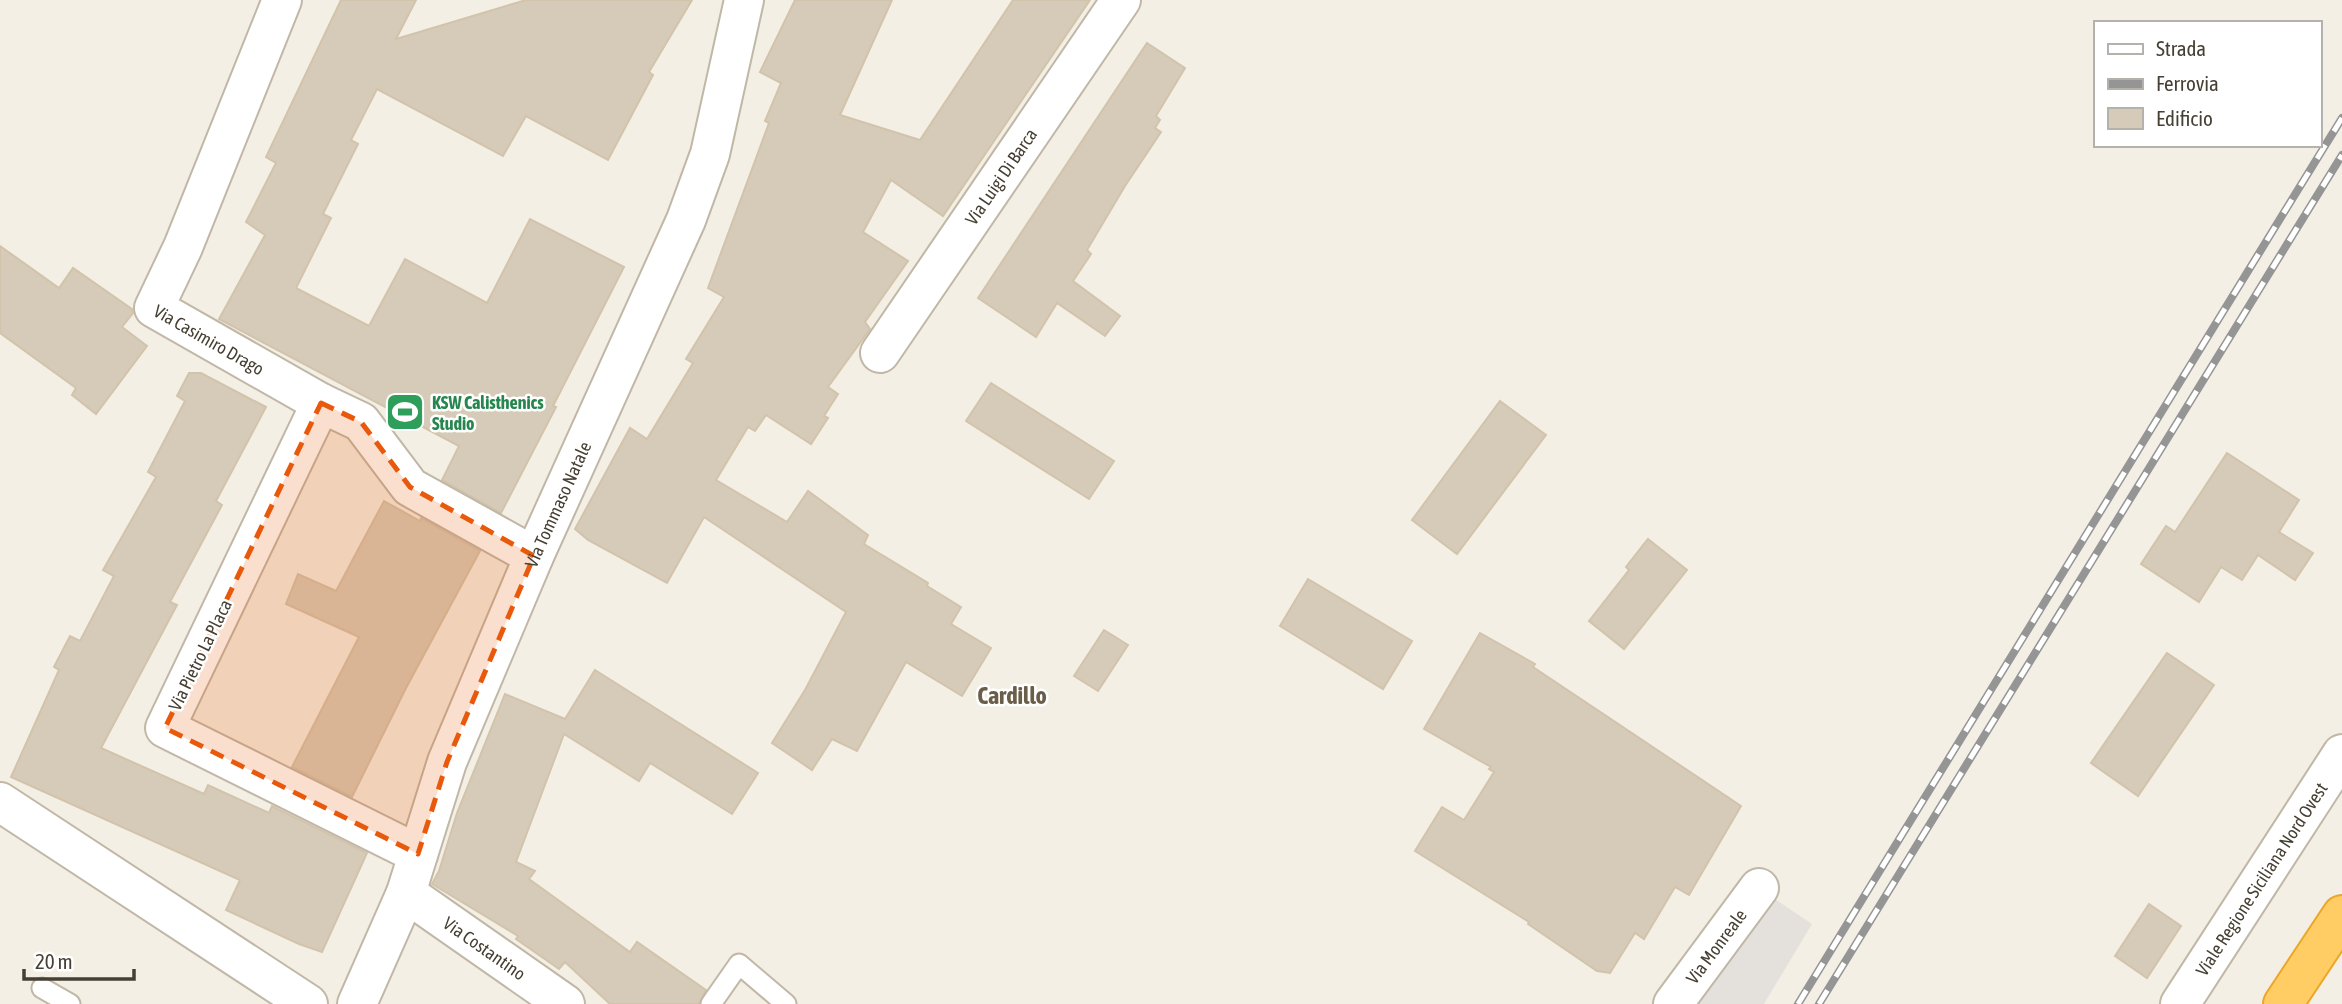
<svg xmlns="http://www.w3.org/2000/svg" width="2342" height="1004" viewBox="0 0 2342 1004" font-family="'Asap Condensed',sans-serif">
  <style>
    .parking { fill: #e4e1dd }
    .building { fill: #d6cbb8; stroke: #d2c3ab; stroke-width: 2 }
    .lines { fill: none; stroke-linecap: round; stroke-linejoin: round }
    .service-casing { stroke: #c0b7a6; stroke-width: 23 }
    .minor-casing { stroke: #c0b7a6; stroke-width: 42 }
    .tertiary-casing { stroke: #c0b7a6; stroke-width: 42 }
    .motorway-casing { stroke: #eca526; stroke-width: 42 }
    .service { stroke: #fff; stroke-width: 19 }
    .minor { stroke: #fff; stroke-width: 38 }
    .tertiary { stroke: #fff; stroke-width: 38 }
    .motorway { stroke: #ffcd63; stroke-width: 38 }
    .rail-casing { stroke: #959595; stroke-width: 8 }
    .rail { stroke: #fff; stroke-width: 5; stroke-dasharray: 16; stroke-linecap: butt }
    .marked { fill: #e8590c; fill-opacity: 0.2; stroke: #e8590c; stroke-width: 5; stroke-dasharray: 14 9; stroke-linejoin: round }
    .labels { text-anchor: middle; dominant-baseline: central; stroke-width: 5; stroke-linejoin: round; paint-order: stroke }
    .street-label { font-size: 18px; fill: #463f33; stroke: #fff }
    .leisure-label { font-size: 18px; font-weight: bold; fill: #27864d; stroke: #fff; text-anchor: start }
    .district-label { font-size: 24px; font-weight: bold; fill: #6a5d49; stroke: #fff }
  </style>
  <rect width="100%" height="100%" fill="#f4efe4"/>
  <!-- parking -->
  <path class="parking" d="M1759,888L1812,924L1764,1004H1673Z"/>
  <!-- building -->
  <g class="building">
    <path d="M341,0H416L396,39L526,0H692L649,72L653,75L608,160L526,116L503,156L377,89L351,140L358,144L323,214L331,218L296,288L369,326L405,259L487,303L530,219L624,267L553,406L556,407L501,513L442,480L459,446L219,319L265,235L246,222L276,163L266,157Z"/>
    <path d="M795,0H892L840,115L920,140L1013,0H1090L943,216L891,180L863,232L908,261L865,322L870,329L828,387L838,394L824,416L828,418L811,444L766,415L755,431L748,427L716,480L787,522L808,491L868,535L864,544L928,583L927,586L961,607L951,624L991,648L962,696L906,662L857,751L832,739L812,770L772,743L805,690L846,612L704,517L667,583L588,540L575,529L630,428L647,439L693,363L686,359L724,297L708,288L769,123L765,121L781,83L760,72Z"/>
    <path d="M1147,43L1185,68L1156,116L1160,120L1155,128L1161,132L1125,186L1087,250L1091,254L1073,281L1120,316L1105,336L1057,303L1036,337L978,298Z"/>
    <path d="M0,246L59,288L73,268L132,309L133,313L122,327L147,346L96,414L72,395L76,388L0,333Z"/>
    <path d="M189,373H201L266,407L216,501L222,505L170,602L177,605L101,748L204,794L208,785L269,813L272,806L367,853L322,952L299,944L226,910L240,880L11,777L59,670L54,667L70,636L80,641L114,576L103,570L156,477L148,472L185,401L177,396Z"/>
    <path d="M991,383L1114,461L1089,499L966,421Z"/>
    <path d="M1500,401L1546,435L1457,554L1412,520Z"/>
    <path d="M2227,453L2299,500L2279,532L2313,553L2295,580L2258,555L2242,580L2221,567L2199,602L2141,564L2166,526L2175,532Z"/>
    <path d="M384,501L420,521L421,518L480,551L406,688L352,797L292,767L359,637L286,604L298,574L336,591Z"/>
    <path d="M1648,539L1687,570L1624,649L1589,621L1629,570L1626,567Z"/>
    <path d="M1308,579L1412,641L1383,689L1280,626Z"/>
    <path d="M1104,630L1128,645L1098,691L1074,676Z"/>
    <path d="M1480,633L1535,664L1533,667L1741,806L1689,895L1675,887L1644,939L1635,933L1610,973L1597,971L1528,924L1529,922L1415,851L1442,807L1464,820L1494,772L1489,769L1491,767L1424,729Z"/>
    <path d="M2167,653L2214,685L2138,796L2091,763Z"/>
    <path d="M595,670L758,773L732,814L650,763L639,781L564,734L516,862L535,871L529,879L630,952L637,942L706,990L699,1004H610L565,962L559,969L516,939L518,936L432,884L439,871L457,813L505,694L565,719Z"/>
    <path d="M2149,904L2181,926L2147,978L2115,956Z"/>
  </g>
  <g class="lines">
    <!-- service casing -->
    <g class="service-casing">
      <g id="service">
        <path d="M42,988L70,1004"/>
        <path d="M711,1004L739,964L786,1004"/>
      </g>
    </g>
    <!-- minor casing -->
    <g class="minor-casing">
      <g id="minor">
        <path id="s1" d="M282,0L183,247L154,308L321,403L361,422L410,487L534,556"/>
        <path id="s2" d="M880,353L1121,0"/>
        <path d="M321,403L165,728L418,854"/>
        <path d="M0,802L308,1004"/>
        <path id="s3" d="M406,893L565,1004"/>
        <path id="s4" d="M1673,1004L1759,888"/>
      </g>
    </g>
    <!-- tertiary casing -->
    <g class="tertiary-casing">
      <g id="tertiary">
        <path id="s5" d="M357,1004L406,893L447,762L534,556L686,220L710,154L744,0"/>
        <path id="s6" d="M2180,1004L2342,754"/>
      </g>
    </g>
    <!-- motorway casing -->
    <g class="motorway-casing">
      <path id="motorway" d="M2283,1004L2342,915"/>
    </g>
    <!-- service -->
    <use href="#service" class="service"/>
    <!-- minor -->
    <use href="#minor" class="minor"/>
    <!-- tertiary -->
    <use href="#tertiary" class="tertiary"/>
    <!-- motorway -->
    <use href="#motorway" class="motorway"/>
    <!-- rail casing -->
    <g class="rail-casing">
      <g id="rail">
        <path d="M1798,1004L2342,118"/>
        <path d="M1819,1004L2342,155"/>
      </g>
    </g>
    <!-- rail -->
    <use href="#rail" class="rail"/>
  </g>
  <!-- marked area -->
  <path class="marked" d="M321,403L361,422L410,487L534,556L447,762L418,854L165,728Z"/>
  <!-- icons -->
  <defs>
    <g id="stadium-square" transform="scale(2.0125)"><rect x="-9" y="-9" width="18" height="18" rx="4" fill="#2e9e5b" stroke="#fff"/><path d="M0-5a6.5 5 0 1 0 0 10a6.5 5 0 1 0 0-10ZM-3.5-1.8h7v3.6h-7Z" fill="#fff"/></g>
  </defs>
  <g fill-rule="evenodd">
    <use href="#stadium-square" x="405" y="412"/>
  </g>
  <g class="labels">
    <!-- street labels -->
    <g class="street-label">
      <text stroke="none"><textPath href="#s2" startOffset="214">Via Luigi Di Barca</textPath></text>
      <text stroke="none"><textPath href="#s1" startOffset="397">Via Casimiro Drago</textPath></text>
      <text stroke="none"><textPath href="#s5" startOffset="539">Via Tommaso Natale</textPath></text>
      <text transform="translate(200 655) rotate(-64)">Via Pietro La Placa</text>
      <text stroke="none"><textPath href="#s6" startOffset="149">Viale Regione Siciliana Nord Ovest</textPath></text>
      <text stroke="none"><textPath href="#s4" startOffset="72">Via Monreale</textPath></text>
      <text stroke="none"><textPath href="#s3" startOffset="96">Via Costantino</textPath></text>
    </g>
    <!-- leisure labels -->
    <g class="leisure-label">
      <text x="432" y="402">KSW Calisthenics<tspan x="432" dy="21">Studio</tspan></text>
    </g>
    <!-- district labels -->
    <g class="district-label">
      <text x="1012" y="695">Cardillo</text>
    </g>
  </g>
  <!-- legend -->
  <rect x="2094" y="21" width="228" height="126" fill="#ffffff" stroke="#b5b2ad" stroke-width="2"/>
  <rect x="2108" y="44" width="35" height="10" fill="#ffffff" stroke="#b5b2ad" stroke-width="2"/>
  <text x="2156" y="56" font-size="21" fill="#463f33">Strada</text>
  <rect x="2108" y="79" width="35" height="10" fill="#959595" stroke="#b5b2ad" stroke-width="2"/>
  <text x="2156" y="91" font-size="21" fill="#463f33">Ferrovia</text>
  <rect x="2108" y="108" width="35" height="21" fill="#d6cbb8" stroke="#b5b2ad" stroke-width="2"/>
  <text x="2156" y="126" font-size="21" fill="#463f33">Edificio</text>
  <!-- scale -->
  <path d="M24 969v10h110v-10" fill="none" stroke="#463f33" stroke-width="3.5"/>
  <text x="35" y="969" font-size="21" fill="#463f33" stroke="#ffffff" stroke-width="5" paint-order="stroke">20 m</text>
</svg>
